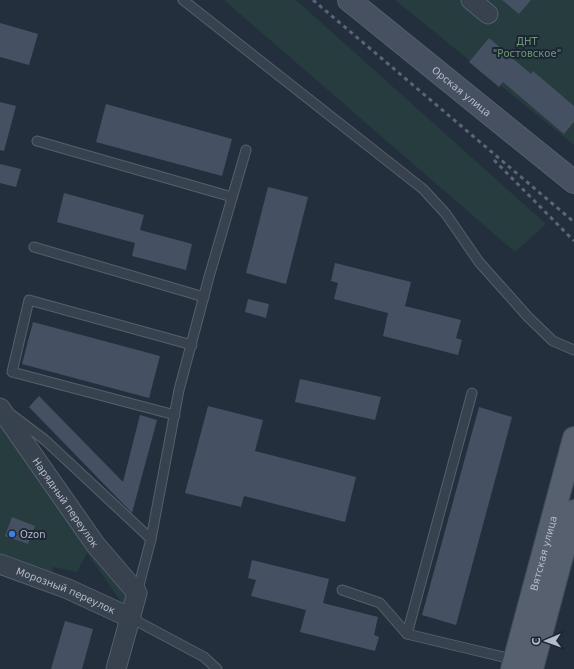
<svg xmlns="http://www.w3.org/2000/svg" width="574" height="669" viewBox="0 0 574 669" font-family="'DejaVu Sans',sans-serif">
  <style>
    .green { fill: #263c3f }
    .building { fill: #455162 }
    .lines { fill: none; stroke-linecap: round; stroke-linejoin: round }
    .service-casing { stroke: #565f6c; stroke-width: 11 }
    .minor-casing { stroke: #565f6c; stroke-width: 21 }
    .secondary-casing { stroke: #565f6c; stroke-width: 24 }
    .primary-casing { stroke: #414a57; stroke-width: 24 }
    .service { stroke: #38414e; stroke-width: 9 }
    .minor { stroke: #38414e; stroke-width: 19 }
    .secondary { stroke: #465061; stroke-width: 22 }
    .primary { stroke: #56606e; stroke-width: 22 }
    .rail { stroke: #5a6575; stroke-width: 3; stroke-dasharray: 4 4; stroke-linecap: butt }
    .shop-dot { fill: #3f7fe0; stroke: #1d2633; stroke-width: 1.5 }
    .labels { text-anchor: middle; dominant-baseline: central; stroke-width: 4; stroke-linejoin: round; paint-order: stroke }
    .park-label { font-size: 10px; fill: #6b9a76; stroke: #1d2633 }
    .street-label { font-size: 10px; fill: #b4bcc9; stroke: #1d2633 }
    .poi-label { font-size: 10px; fill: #b4bcc9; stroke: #1d2633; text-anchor: start }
  </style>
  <rect width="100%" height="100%" fill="#242f3e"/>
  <!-- green -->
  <g class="green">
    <path d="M224,0H296L546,224L515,252Z"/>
    <path d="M395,0H574V145Z"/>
    <path d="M0,417L133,594L127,610L87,553L77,572L53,567L51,579L0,564Z"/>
  </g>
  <!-- building -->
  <g class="building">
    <path d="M502,0H531L519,14Z"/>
    <path d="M0,23L38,34L29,65L0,57Z"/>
    <path d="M489,38L531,74L533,71L574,106V122L564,134L503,82L499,87L469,62Z"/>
    <path d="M0,102L16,106L4,151L0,150Z"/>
    <path d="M106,104L232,139L222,176L96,142Z"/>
    <path d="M0,164L21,169L16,187L0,183Z"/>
    <path d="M268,187L308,197L286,284L246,273Z"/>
    <path d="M64,193L144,215L140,230L192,244L186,270L132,256L135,243L57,222Z"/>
    <path d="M335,263L411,282L405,306L461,320L456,338L462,340L458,355L383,336L388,313L334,299L338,283L331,281Z"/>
    <path d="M248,299L269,304L266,318L245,312Z"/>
    <path d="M33,322L160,356L149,398L22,364Z"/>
    <path d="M300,379L381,397L375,420L295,402Z"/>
    <path d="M39,396L123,482L140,415L157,420L132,513L29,407Z"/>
    <path d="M208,406L263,420L255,451L356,477L345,522L244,496L241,507L185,493Z"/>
    <path d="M479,407L512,417L456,625L422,615Z"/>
    <path d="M12,517L35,526L28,544L5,536Z"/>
    <path d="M252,560L329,579L323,603L378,617L374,635L379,637L375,651L300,632L306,610L251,596L256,580L248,578Z"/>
    <path d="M65,621L93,629L82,669H51Z"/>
  </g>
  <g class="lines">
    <!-- service casing -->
    <g class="service-casing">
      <g id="service">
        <path d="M183,0L423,189L446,214L479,262L528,317L553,341L574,350"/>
        <path d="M37,141L232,197"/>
        <path d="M34,247L204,297"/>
        <path d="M472,393L407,634L516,660"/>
        <path d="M12,415L45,440L151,539"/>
        <path d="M175,415L12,372L29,300L192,345"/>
        <path d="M342,590L380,603L407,634"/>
        <path d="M137,593L151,539L179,390L209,277L246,150"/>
        <path d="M131,618L204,657L217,669"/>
      </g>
    </g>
    <!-- minor casing -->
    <g class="minor-casing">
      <g id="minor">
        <path d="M471,0L488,14"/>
        <path id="s1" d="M0,408L95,544L137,593L116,669"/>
        <path id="s2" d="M0,564L68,589L131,618"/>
      </g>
    </g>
    <!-- secondary casing -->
    <g class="secondary-casing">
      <g id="secondary">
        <path id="s3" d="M349,0L574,182"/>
      </g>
    </g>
    <!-- primary casing -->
    <g class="primary-casing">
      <g id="primary">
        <path id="s4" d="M512,669L574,438"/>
        <path d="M532,669L574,511"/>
      </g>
    </g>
    <!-- service -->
    <use href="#service" class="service"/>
    <!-- minor -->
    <use href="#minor" class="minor"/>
    <!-- secondary -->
    <use href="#secondary" class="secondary"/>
    <!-- primary -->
    <use href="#primary" class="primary"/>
    <!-- rail -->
    <g class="rail">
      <path d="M313,0L574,222"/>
      <path d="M494,160L574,241"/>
    </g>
  </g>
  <!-- markers -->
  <circle class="shop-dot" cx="12" cy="534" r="4"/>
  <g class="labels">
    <!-- park labels -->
    <g class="park-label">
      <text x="527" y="41">ДНТ<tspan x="527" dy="12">"Ростовское"</tspan></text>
    </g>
    <!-- street labels -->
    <g class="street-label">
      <text stroke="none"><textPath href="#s3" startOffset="145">Орская улица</textPath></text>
      <text stroke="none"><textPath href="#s1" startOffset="115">Нарядный переулок</textPath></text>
      <text stroke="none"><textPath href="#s4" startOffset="120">Вятская улица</textPath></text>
      <text stroke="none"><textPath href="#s2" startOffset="71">Морозный переулок</textPath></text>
    </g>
    <!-- poi labels -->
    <g class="poi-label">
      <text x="20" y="534">Ozon</text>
    </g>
  </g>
  <!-- north arrow -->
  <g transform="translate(546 641) rotate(268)" stroke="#1d2633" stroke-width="3" paint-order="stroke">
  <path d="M0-3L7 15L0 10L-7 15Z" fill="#b4bcc9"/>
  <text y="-6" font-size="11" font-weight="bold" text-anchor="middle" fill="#b4bcc9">С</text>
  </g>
</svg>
